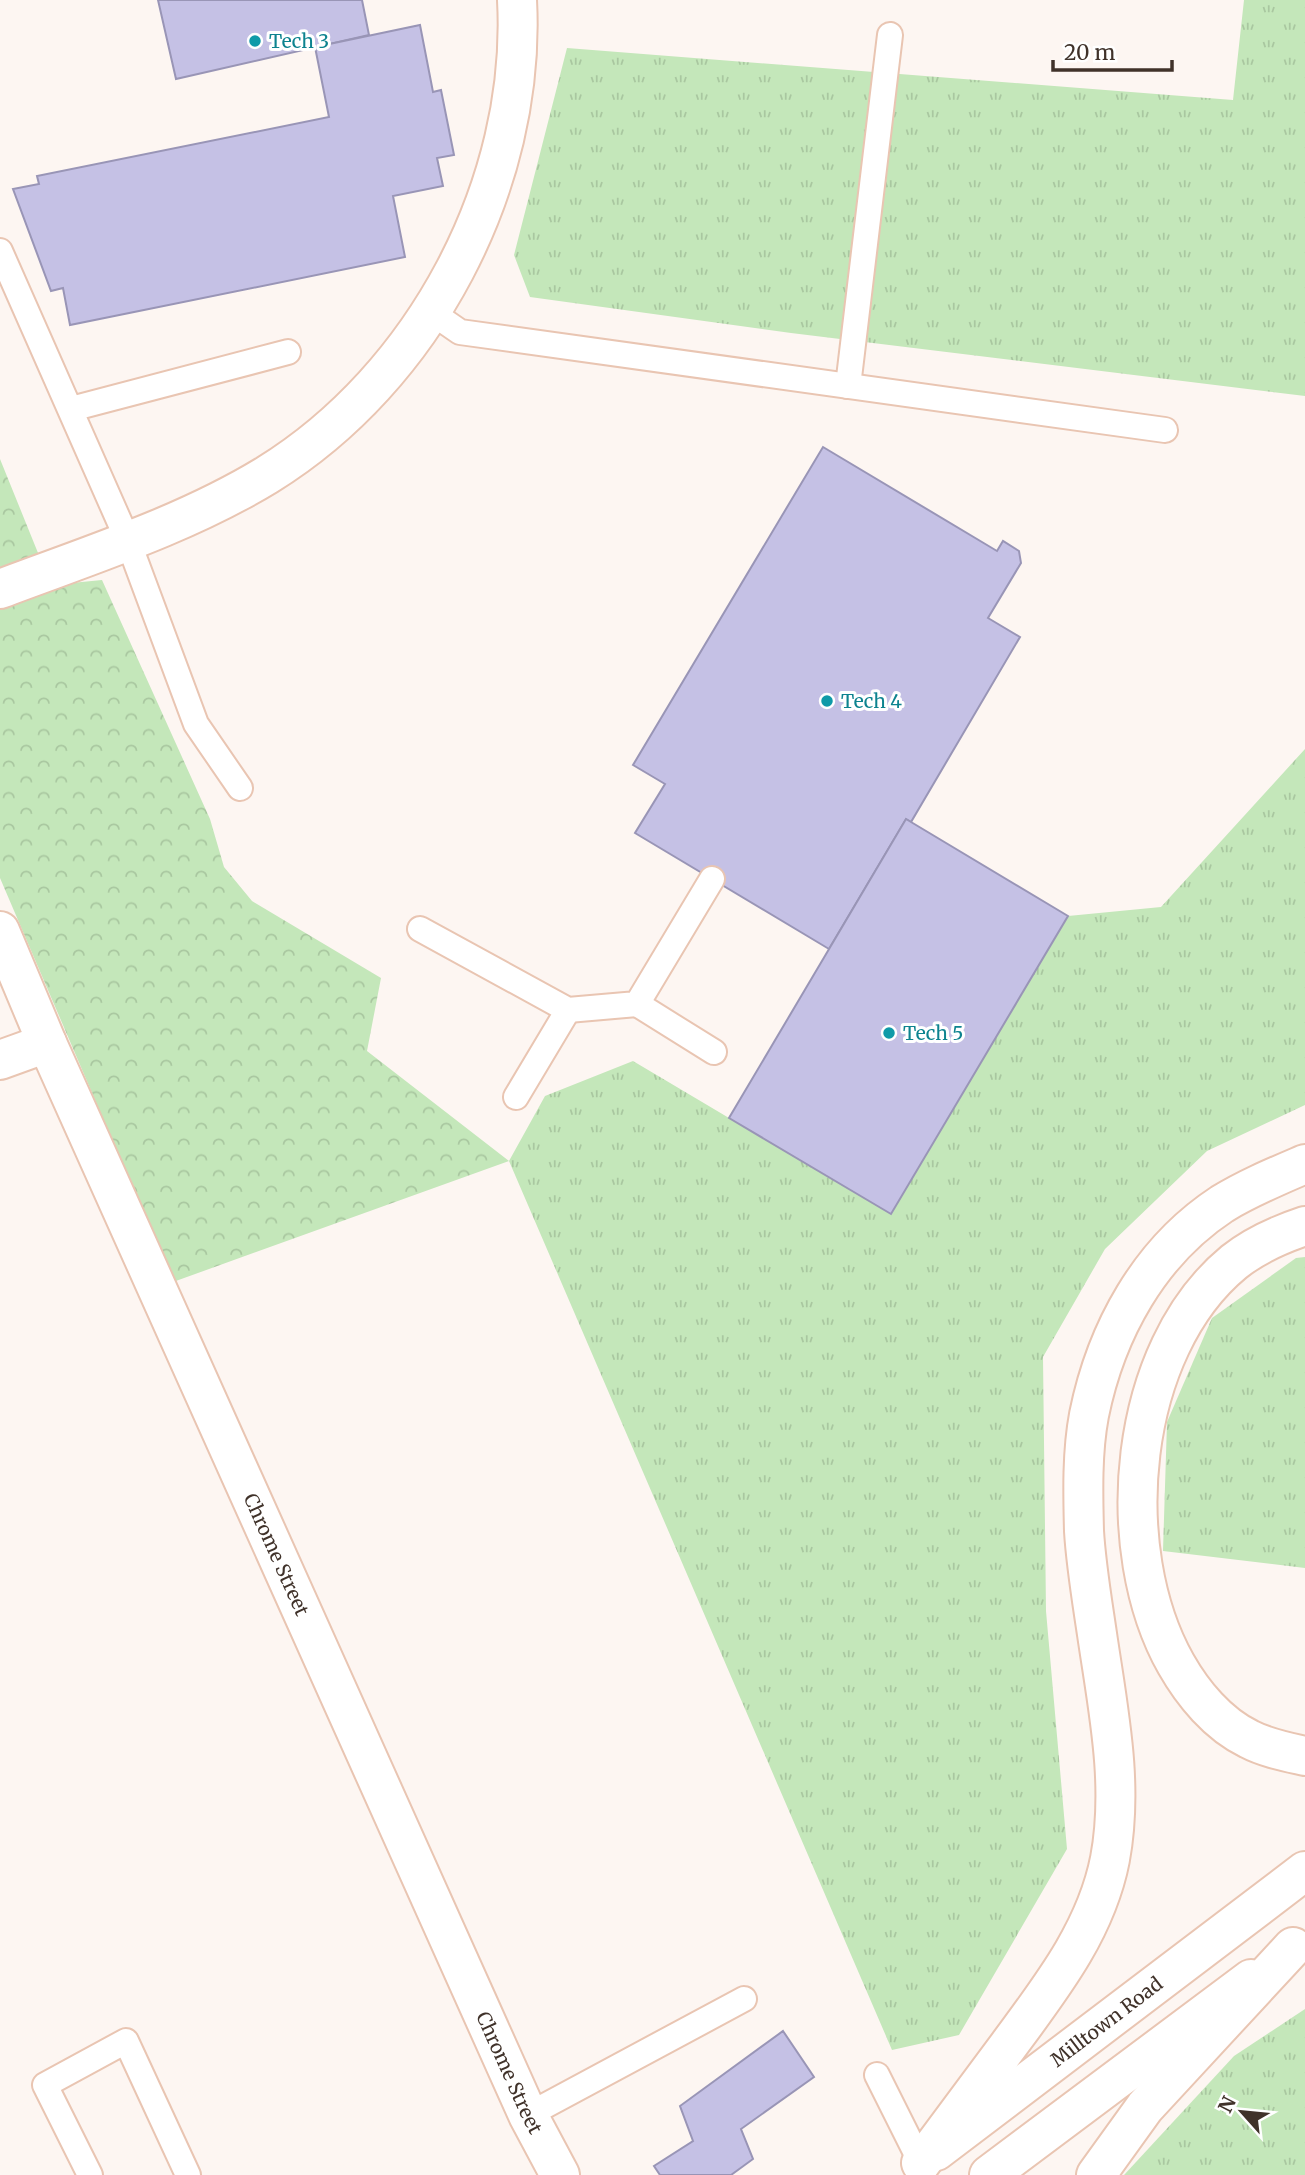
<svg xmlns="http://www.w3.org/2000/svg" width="1305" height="2175" viewBox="0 0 1305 2175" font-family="Merriweather,serif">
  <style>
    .grass { fill: url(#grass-tufts) }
    .forest { fill: url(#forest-crowns) }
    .building { fill: #c5c1e5; stroke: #9995b6; stroke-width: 2 }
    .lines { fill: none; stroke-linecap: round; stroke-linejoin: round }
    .lane-casing { stroke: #e9c5b2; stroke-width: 28 }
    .street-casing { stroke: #e9c5b2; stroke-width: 42 }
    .secondary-casing { stroke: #e9c5b2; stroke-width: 42 }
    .highway-casing { stroke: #e9c5b2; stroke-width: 42 }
    .lane { stroke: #fff; stroke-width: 24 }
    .street { stroke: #fff; stroke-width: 38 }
    .secondary { stroke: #fff; stroke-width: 38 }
    .highway { stroke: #fff; stroke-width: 38 }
    .culture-dot { fill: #0f9aa8; stroke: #fff; stroke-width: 2.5 }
    .labels { text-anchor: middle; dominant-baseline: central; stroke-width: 6; stroke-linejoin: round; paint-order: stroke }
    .culture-label { font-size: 19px; fill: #0d838f; stroke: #fff; text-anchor: start }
    .street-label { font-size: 19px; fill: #40322a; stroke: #fff }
  </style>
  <defs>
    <pattern id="grass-tufts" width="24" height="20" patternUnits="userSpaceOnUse" patternTransform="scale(1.75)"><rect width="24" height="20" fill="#c4e7ba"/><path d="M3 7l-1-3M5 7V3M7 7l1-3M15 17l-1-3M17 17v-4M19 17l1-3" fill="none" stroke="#a9c7a0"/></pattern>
    <pattern id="forest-crowns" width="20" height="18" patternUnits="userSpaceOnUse" patternTransform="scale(1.75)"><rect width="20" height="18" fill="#c4e7ba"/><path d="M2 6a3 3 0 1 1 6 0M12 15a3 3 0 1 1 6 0" fill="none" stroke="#a9c7a0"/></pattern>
  </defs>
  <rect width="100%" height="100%" fill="#fdf6f2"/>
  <!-- grass -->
  <g class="grass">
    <path d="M1244,0H1305V396L791,333L530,297L514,255L567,48L1233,100Z"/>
    <path d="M1305,749V1105L1207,1151L1105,1249L1043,1357L1046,1611L1067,1849L959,2035L892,2050L509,1161L545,1096L633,1061L891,1214L1068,916L1161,907Z"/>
    <path d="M1305,1257V1568L1163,1551L1167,1422L1212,1318L1296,1258Z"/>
    <path d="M1305,2009V2175H1124L1234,2056Z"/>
  </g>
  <!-- forest -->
  <path class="forest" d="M0,459L51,585L102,580L210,819L224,867L252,901L381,978L367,1051L509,1161L173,1282L0,878Z"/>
  <!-- building -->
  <g class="building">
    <path d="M158,0H362L369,35L176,79Z"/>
    <path d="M420,25L433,92L441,90L454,155L437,158L443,186L393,196L405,257L70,325L63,288L51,291L13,189L39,184L37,176L329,117L315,47Z"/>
    <path d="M823,447L997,551L1003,541L1019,551L1021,563L988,618L1020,637L911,822L906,819L829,949L635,833L665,784L633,765Z"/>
    <path d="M906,819L1068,916L891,1214L729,1118Z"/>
    <path d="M783,2031L814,2077L741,2129L753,2159L731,2175H660L654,2166L693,2141L680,2106Z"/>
  </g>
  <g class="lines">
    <!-- lane casing -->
    <g class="lane-casing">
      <g id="lane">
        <path d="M0,251L128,541L196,724L240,788"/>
        <path d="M431,312L460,332L1165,430"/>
        <path d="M848,386L890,35"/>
        <path d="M71,409L288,352"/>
        <path d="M420,929L568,1010L637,1004L712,879"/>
        <path d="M637,1004L714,1052"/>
        <path d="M516,1097L568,1010"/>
        <path d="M877,2075L921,2163"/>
        <path d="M528,2115L744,1999"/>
        <path d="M90,2175L45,2085L126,2041L188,2175"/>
      </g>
    </g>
    <!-- street casing -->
    <g class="street-casing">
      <g id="street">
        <path d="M0,589C90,555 185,525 267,475C424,378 527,185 517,0"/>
        <path id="s1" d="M0,931L47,1043L528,2115L560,2175"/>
        <path d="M0,1060L47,1043"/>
      </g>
    </g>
    <!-- secondary casing -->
    <g class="secondary-casing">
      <g id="secondary">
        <path id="s2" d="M936,2151L1305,1871"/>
        <path d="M989,2175L1251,1979"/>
      </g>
    </g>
    <!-- highway casing -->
    <g class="highway-casing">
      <g id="highway">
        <path d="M1305,1226C1281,1234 1254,1246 1234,1262C1127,1350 1111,1549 1176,1664C1193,1694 1218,1724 1249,1739C1266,1748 1287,1752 1305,1756"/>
        <path d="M921,2163C950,2124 979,2085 1008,2046C1050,1989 1096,1931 1110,1859C1124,1784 1108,1709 1097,1634C1092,1600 1086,1565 1084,1531C1083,1493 1082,1452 1089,1415C1106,1331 1149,1252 1222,1204C1248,1188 1277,1176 1305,1164"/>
        <path d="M1096,2175L1145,2107L1293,1947"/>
      </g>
    </g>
    <!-- lane -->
    <use href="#lane" class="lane"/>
    <!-- street -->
    <use href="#street" class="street"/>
    <!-- secondary -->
    <use href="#secondary" class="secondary"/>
    <!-- highway -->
    <use href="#highway" class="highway"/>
  </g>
  <!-- markers -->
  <g class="culture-dot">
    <circle cx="255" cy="41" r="7"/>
    <circle cx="827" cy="701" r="7"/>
    <circle cx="889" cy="1033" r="7"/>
  </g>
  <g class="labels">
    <!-- culture labels -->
    <g class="culture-label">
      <text x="269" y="41">Tech 3</text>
      <text x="841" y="701">Tech 4</text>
      <text x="903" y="1033">Tech 5</text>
    </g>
    <!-- street labels -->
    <g class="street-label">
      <text stroke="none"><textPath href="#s1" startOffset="682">Chrome Street</textPath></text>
      <text stroke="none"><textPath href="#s2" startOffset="214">Milltown Road</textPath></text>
      <text stroke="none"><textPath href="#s1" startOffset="1250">Chrome Street</textPath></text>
    </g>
  </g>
  <!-- north arrow -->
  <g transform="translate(1242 2112) rotate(297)" stroke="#ffffff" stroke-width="5" paint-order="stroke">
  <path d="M0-5L12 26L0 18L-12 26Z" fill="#40322a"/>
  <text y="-10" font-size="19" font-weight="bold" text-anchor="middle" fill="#40322a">N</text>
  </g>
  <!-- scale -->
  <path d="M1053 60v10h119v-10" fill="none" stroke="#40322a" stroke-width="3.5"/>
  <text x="1064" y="60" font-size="21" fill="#40322a" stroke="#ffffff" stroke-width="5" paint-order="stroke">20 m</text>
</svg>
